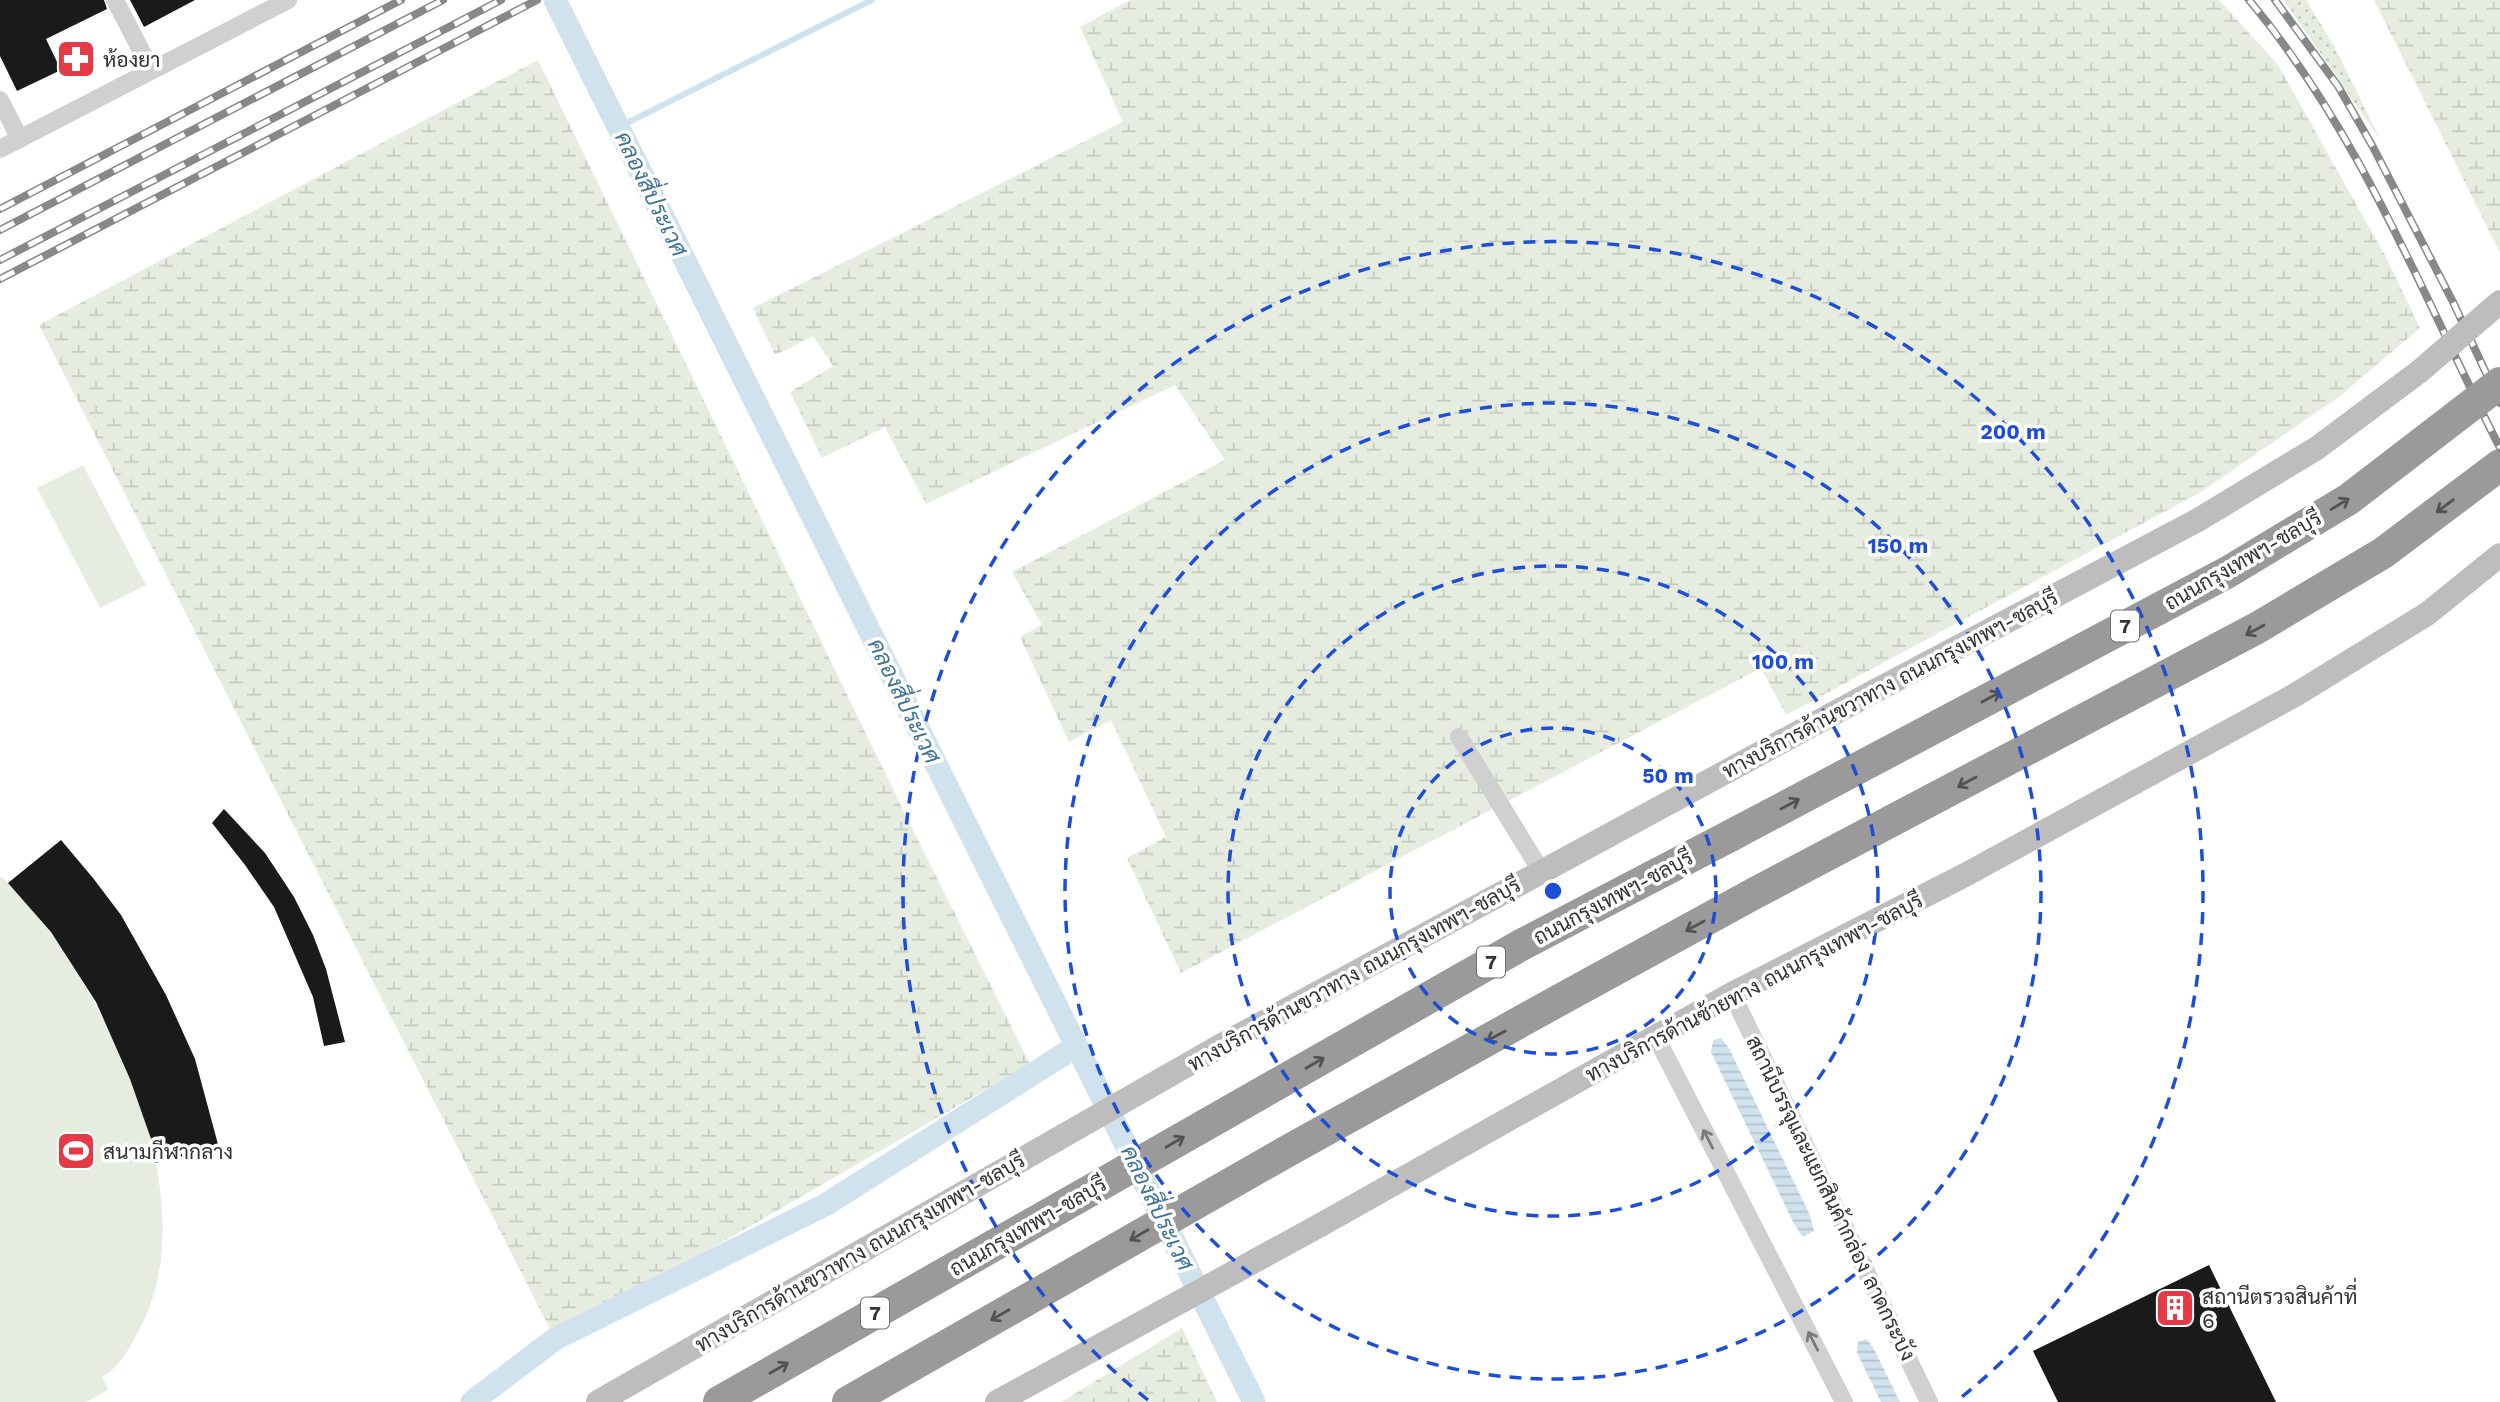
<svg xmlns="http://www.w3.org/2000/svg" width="2500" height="1402" viewBox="0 0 2500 1402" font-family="'Work Sans',Sarabun,sans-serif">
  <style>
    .green { fill: url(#green-dots) }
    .wetland { fill: url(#wetland-marsh) }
    .pitch { fill: #e6ecdf }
    .water { fill: url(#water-rules) }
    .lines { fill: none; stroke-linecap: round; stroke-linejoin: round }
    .stream { stroke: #cfe2ee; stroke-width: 6 }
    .canal { stroke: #cfe2ee; stroke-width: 23 }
    .building { fill: #1a1a1a }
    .street { stroke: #d0d0d0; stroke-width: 18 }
    .secondary { stroke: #bdbdbd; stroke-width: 24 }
    .highway { stroke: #9a9a9a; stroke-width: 32 }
    .rail-casing { stroke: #888; stroke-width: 8 }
    .rail { stroke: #fff; stroke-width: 5; stroke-dasharray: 16; stroke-linecap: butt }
    .secondary-bridge { stroke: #bdbdbd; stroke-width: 24 }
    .highway-bridge { stroke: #9a9a9a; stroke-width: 32 }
    .oneway { stroke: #525252 }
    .oneway2 { stroke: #7a7a7a }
    .ring { fill: none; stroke: #1d4ed8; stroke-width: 3.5; stroke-dasharray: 12 9 }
    .labels { text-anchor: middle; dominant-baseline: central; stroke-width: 7; stroke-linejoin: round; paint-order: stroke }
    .shield { fill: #fff; stroke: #707070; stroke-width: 2 }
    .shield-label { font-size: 19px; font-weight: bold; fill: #333 }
    .poi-label { font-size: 21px; fill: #333; stroke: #fff; text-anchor: start }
    .street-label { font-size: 21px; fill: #333; stroke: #fff }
    .water-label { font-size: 23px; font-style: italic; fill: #3f7597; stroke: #fff }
    .centre { fill: #1d4ed8; stroke: #fff; stroke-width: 3.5 }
    .ring-label { font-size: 21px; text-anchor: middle; font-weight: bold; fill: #1d4ed8; stroke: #fff; stroke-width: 7; stroke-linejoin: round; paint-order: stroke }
  </style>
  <defs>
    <pattern id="green-dots" width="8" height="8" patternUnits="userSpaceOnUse" patternTransform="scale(1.75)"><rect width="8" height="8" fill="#e6ecdf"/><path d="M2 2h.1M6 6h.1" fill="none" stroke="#c6cbc0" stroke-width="1.8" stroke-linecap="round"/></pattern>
    <pattern id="wetland-marsh" width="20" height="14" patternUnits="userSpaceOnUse" patternTransform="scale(1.75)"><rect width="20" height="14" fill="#e6ecdf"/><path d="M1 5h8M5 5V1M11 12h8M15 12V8" fill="none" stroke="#c6cbc0"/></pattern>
    <pattern id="water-rules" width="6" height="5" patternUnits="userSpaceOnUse" patternTransform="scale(1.75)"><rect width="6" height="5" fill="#cfe2ee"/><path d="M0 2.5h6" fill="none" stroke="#b2c2cd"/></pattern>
  </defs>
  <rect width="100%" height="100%" fill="#fff"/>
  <!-- green -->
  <path class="green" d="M2284,0H2306L2334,46L2381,141Z"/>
  <!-- wetland -->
  <g class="wetland">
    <path d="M1130,0H2219L2278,65L2387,259L2420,328L2340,396L2201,492L1786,715L1761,668L1181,973L1127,858L1166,837L1111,720L1069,742L1020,637L1042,625L1012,572L1225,460L1175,385L926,504L885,427L822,458L790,392L833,366L813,336L775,355L753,308L1123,122L1080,27Z"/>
    <path d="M2374,0H2500V253Z"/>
    <path d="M538,60L911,826L1030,1064L555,1339L39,325Z"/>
    <path d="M1182,1328L1217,1402H1061Z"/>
  </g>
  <!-- pitch -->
  <g class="pitch">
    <path d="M83,465L146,585L100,608L37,488Z"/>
    <path d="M0,876C29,899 51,931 70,962C133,1060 200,1220 138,1332C129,1349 119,1368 102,1377L108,1390L86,1402H0Z"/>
  </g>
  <!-- water -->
  <g class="water">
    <path d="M1721,1038L1729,1048L1809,1213L1814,1231L1803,1237L1794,1224L1711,1052L1713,1040Z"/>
    <path d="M1866,1339L1873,1347L1900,1402H1881L1857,1353L1858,1342Z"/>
  </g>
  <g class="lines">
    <!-- stream -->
    <path class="stream" d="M619,127L872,0"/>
    <!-- canal -->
    <g class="canal">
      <path d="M555,0L1254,1402"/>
      <path d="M472,1402L555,1339L825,1205L1077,1046"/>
    </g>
  </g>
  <!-- building -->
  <g class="building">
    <path d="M0,0H104L107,9L46,39L61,70L17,91L0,56Z"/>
    <path d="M130,0H195L144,27Z"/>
    <path d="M224,809L265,853L294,897L313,935L326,969L345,1042L324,1046L313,997L274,907L245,865L212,823Z"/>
    <path d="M61,840L93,878L121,915L166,995L195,1059L219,1148L155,1163L151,1139L130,1079L96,1002L51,932L8,883Z"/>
    <path d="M2209,1265L2276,1402H2058L2033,1351Z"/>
  </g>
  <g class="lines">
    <!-- street -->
    <g class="street">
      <path d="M115,0L151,70"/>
      <path d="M0,100L20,139"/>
      <path d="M0,149L288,0"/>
      <path d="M1459,737L1541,871"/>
      <path d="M1732,994L1929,1402"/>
      <path d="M1656,1037L1844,1402"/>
    </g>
    <!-- secondary -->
    <g class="secondary">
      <path d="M598,1402L1222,1045L1875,691"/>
      <path d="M997,1402L1315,1228L1732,994L1965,875L2295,695L2427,614L2500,555"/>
    </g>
    <!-- highway -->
    <g class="highway">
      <path d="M719,1402L1523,944L1730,836"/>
      <path d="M848,1402L1284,1153L1556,1002L1755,893L2257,628L2383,553L2500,465"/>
    </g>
    <!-- rail casing -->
    <g class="rail-casing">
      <g id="rail">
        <path d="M2249,0C2360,132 2423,296 2500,448"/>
        <path d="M2275,0L2338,86L2373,147L2453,302L2500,403"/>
        <path d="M0,209L401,0"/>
        <path d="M0,230L443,0"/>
        <path d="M0,260L501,0"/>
        <path d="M0,279L537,0"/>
      </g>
    </g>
    <!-- rail -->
    <use href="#rail" class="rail"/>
    <!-- secondary-bridge -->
    <path class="secondary-bridge" d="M1875,691L2198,520L2317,448L2420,371L2500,302"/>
    <!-- highway-bridge -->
    <path class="highway-bridge" d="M1730,836L2228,572L2349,499L2500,383"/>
  </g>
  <!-- one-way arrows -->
  <defs><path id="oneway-shaft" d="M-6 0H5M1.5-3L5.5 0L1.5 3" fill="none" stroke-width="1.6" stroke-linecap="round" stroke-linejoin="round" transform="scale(1.75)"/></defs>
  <g class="oneway">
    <use href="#oneway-shaft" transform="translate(2340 504) rotate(-31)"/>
    <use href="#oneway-shaft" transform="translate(2445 506) rotate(143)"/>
    <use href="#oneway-shaft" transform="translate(2255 630) rotate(151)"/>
    <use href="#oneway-shaft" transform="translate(1991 697) rotate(-28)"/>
    <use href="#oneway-shaft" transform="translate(1967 782) rotate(152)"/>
    <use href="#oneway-shaft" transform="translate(1790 804) rotate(-28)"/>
    <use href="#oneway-shaft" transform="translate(1695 926) rotate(151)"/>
    <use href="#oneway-shaft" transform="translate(1496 1036) rotate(151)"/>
    <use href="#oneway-shaft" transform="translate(1315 1063) rotate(-30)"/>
    <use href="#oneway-shaft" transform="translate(1175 1142) rotate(-30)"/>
    <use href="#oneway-shaft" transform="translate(1139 1235) rotate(150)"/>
    <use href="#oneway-shaft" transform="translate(1000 1315) rotate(150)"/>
    <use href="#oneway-shaft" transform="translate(779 1368) rotate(-30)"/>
  </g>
  <g class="oneway2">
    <use href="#oneway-shaft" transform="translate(1708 1139) rotate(-117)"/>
    <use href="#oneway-shaft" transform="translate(1813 1341) rotate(-117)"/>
  </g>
  <!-- distance rings -->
  <g class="ring">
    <circle cx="1553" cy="891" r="163"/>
    <circle cx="1553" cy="891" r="325"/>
    <circle cx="1553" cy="891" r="488"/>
    <path d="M1148 1400A650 650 0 1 1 1958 1400"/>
  </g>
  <!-- icons -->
  <defs>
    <g id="pharmacy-square" transform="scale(2.0125)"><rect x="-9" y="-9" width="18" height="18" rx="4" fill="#e63946" stroke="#fff"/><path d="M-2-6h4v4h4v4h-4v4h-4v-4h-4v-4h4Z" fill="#fff"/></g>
    <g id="stadium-square" transform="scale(2.0125)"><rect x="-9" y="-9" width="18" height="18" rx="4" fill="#e63946" stroke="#fff"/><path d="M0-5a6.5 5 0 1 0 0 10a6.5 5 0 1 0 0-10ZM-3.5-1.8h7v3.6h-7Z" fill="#fff"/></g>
    <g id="building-square" transform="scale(2.0125)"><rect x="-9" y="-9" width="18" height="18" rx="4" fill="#e63946" stroke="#fff"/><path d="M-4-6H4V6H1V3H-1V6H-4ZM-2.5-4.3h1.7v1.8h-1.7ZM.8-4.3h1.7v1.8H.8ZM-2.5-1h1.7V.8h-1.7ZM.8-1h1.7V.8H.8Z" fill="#fff"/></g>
  </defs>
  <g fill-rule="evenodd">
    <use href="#pharmacy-square" x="76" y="59"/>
    <use href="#stadium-square" x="76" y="1151"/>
    <use href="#building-square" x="2175" y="1308"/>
  </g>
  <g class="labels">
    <!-- shield labels -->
    <g class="shield">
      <rect x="2111" y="610.5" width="28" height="31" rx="5"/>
      <rect x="1477" y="946.5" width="28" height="31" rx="5"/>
      <rect x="861" y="1297.5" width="28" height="31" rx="5"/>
    </g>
    <g class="shield-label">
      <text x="2125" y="626">7</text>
      <text x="1491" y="962">7</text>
      <text x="875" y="1313">7</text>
    </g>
    <!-- poi labels -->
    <g class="poi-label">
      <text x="103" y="59">ห้องยา</text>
      <text x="103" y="1151">สนามกีฬากลาง</text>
      <text x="2202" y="1296">สถานีตรวจสินค้าที่<tspan x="2202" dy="24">6</tspan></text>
    </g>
    <!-- street labels -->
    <g class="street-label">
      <text transform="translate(2243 560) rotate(-30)">ถนนกรุงเทพฯ-ชลบุรี</text>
      <text transform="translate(1890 684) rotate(-28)">ทางบริการด้านขวาทาง ถนนกรุงเทพฯ-ชลบุรี</text>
      <text transform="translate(1613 897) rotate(-28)">ถนนกรุงเทพฯ-ชลบุรี</text>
      <text transform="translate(1354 974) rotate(-29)">ทางบริการด้านขวาทาง ถนนกรุงเทพฯ-ชลบุรี</text>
      <text transform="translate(1754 987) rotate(-28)">ทางบริการด้านซ้ายทาง ถนนกรุงเทพฯ-ชลบุรี</text>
      <text transform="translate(1831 1198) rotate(64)">สถานีบรรจุและแยกสินค้ากล่อง ลาดกระบัง</text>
      <text transform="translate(1028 1226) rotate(-30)">ถนนกรุงเทพฯ-ชลบุรี</text>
      <text transform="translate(860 1252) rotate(-30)">ทางบริการด้านขวาทาง ถนนกรุงเทพฯ-ชลบุรี</text>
    </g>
    <!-- water labels -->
    <g class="water-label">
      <text transform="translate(651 194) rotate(64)">คลองสี่ประเวศ</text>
      <text transform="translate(904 701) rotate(64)">คลองสี่ประเวศ</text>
      <text transform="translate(1157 1208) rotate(64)">คลองสี่ประเวศ</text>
    </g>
  </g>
  <circle cx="1553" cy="891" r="10" class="centre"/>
  <g class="ring-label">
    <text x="2013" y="439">200 m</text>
    <text x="1898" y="553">150 m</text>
    <text x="1783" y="669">100 m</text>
    <text x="1668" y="783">50 m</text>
  </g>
</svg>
